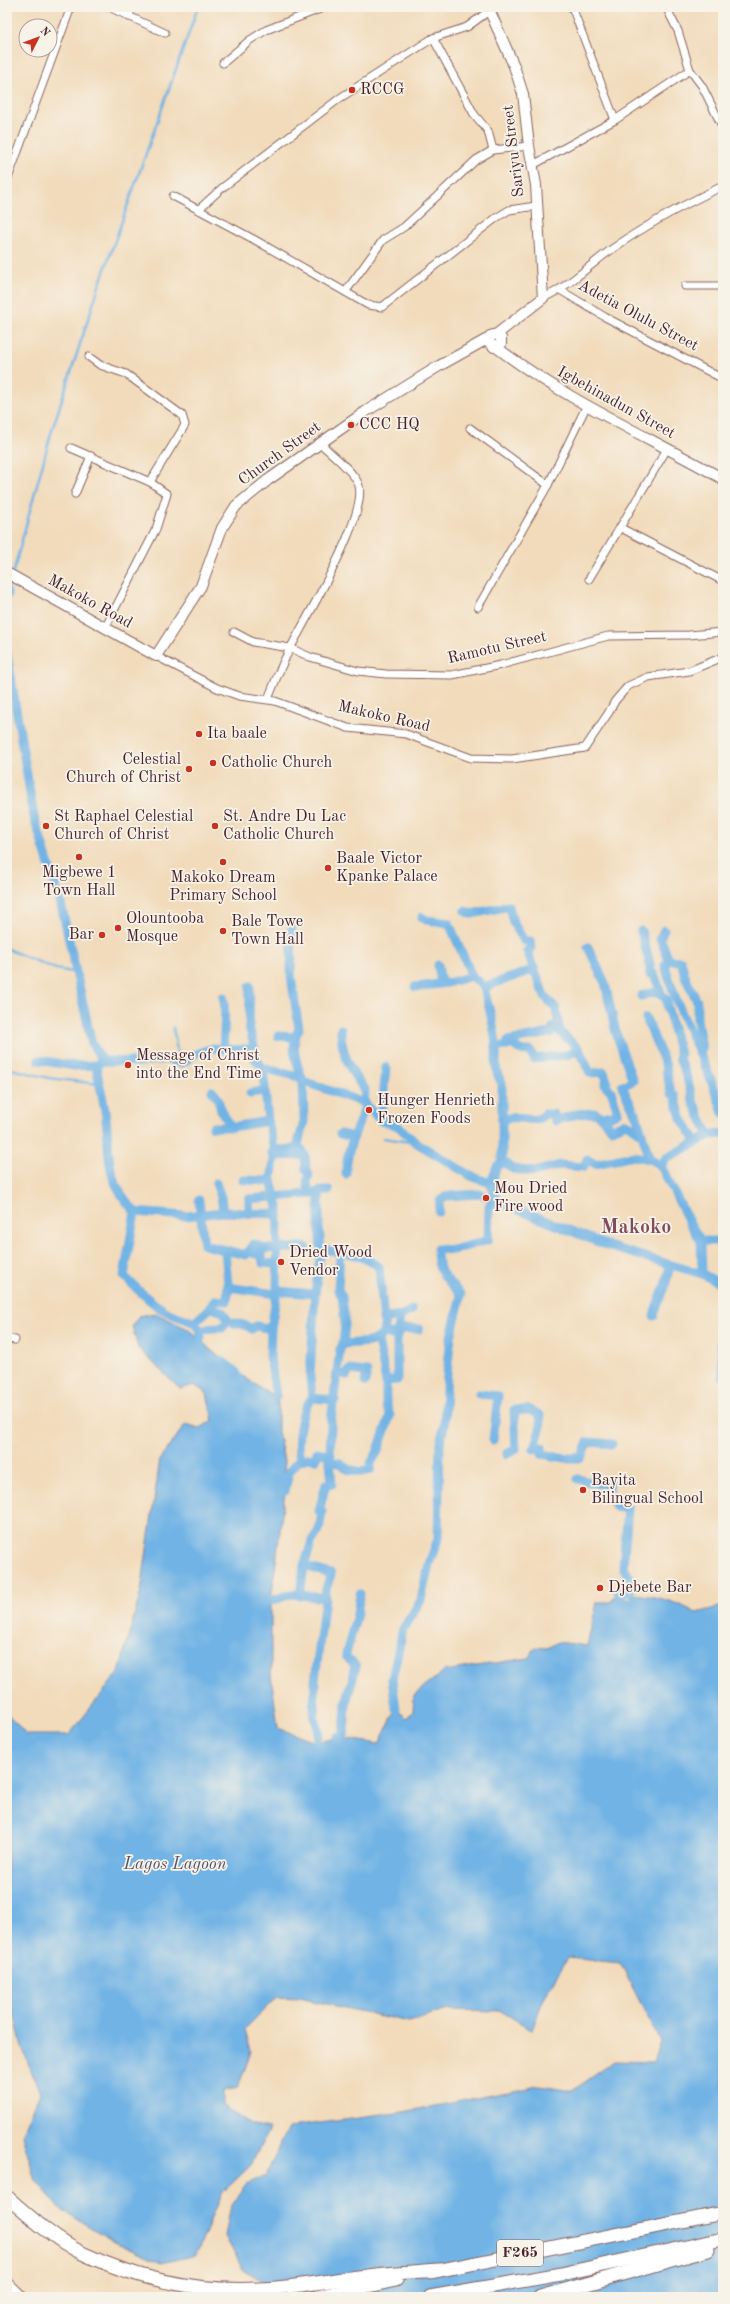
<svg xmlns="http://www.w3.org/2000/svg" width="730" height="2304" viewBox="0 0 730 2304" font-family="'Old Standard TT',serif">
  <style>
    .water { fill: #71b3e5; stroke: #5e6988 }
    .lines { fill: none; stroke-linecap: round; stroke-linejoin: round }
    .stream { stroke: #71b3e5; stroke-width: 2.5 }
    .canal { stroke: #71b3e5; stroke-width: 9 }
    .river { stroke: #71b3e5; stroke-width: 15 }
    .street-casing { stroke: #85615d; stroke-width: 9 }
    .secondary-casing { stroke: #85615d; stroke-width: 12 }
    .highway-casing { stroke: #85615d; stroke-width: 15 }
    .street { stroke: #fff; stroke-width: 7 }
    .secondary { stroke: #fff; stroke-width: 10 }
    .highway { stroke: #fff; stroke-width: 13 }
    .poi-dot { fill: #c8321e; stroke: #f7f3e8; stroke-width: 1.5 }
    .labels { text-anchor: middle; dominant-baseline: central; stroke-width: 3.5; stroke-linejoin: round; paint-order: stroke }
    .shield { fill: #f7f3e8; stroke: #7e5f64; stroke-width: 1 }
    .shield-label { font-size: 15px; font-weight: bold; fill: #4a1f2b }
    .poi-label { font-size: 16px; fill: #4a1f2b; stroke: #f7f3e8; text-anchor: start }
    .street-label { font-size: 16px; fill: #4a1f2b; stroke: #f7f3e8 }
    .water-label { font-size: 17px; font-style: italic; fill: #58536c; stroke: #f7f3e8 }
    .district-label { font-size: 20px; font-weight: bold; fill: #814a5d; stroke: #f7f3e8 }
  </style>
  <rect width="100%" height="100%" fill="#f7f3e8"/>
  <filter id="ink" filterUnits="userSpaceOnUse"><feTurbulence type="fractalNoise" baseFrequency=".025" numOctaves="2"/><feDisplacementMap in="SourceGraphic" scale="8" xChannelSelector="R" yChannelSelector="G"/><feConvolveMatrix kernelMatrix="1 2 1 2 8 2 1 2 1" color-interpolation-filters="sRGB"/></filter>
  <filter id="wash" filterUnits="userSpaceOnUse"><feTurbulence type="fractalNoise" baseFrequency=".012" numOctaves="4" result="noise"/><feDisplacementMap in="SourceGraphic" scale="16" xChannelSelector="R" yChannelSelector="G"/><feGaussianBlur stdDeviation="0.9" result="paint"/><feColorMatrix in="noise" values="0 0 0 0 0 0 0 0 0 0 0 0 0 0 0 0 0 1.4 0 .05"/><feComposite in="paint" operator="in"/></filter>
  <g filter="url(#wash)">
    <rect width="100%" height="100%" fill="#f2dbbb"/>
    <!-- water -->
    <path class="water" d="M155,1313L188,1329L231,1368L271,1395L276,1396L278,1405V1432L284,1461L285,1491L271,1601V1674L278,1728L317,1743L337,1737L379,1744L396,1709L407,1718L413,1711L414,1695L444,1671L528,1658L536,1647L547,1648L558,1642L587,1646L597,1602H611L618,1592L628,1600L634,1594C656,1596 678,1602 696,1613L723,1606V2297H287L242,2268L225,2236L231,2205L247,2184L266,2175L289,2127L398,2113L539,2086L572,2091L615,2061L653,2062L660,2041L620,1963L568,1958L545,1995L532,2030L501,2011L448,2010L409,2022L299,1998L277,1997L245,2029L251,2052L238,2088L223,2091V2104C236,2116 251,2127 269,2129L251,2165L223,2192L196,2255L161,2263L117,2243L63,2211L36,2181L22,2135L40,2093L22,2047L7,1983V1713L26,1735H69L119,1672L141,1591L160,1459L186,1424L199,1428L213,1421L207,1393L194,1385L180,1389L138,1348L132,1326L139,1316Z"/>
    <g class="lines">
      <!-- stream -->
      <g class="stream">
        <path d="M13,573L52,430L99,286L198,7"/>
        <path d="M7,592L12,577"/>
        <path d="M7,949L56,969L77,973"/>
        <path d="M173,1027L179,1063"/>
        <path d="M7,1068L49,1078L99,1084"/>
        <path d="M383,1138L417,1143"/>
      </g>
      <!-- canal -->
      <g class="canal">
        <path d="M7,596V592"/>
        <path d="M7,654L34,817L61,904L92,1044L103,1061L96,1065C98,1081 103,1095 105,1111C112,1156 101,1174 135,1212L124,1276C137,1289 151,1303 167,1312C177,1318 193,1318 199,1329C204,1338 198,1345 196,1352"/>
        <path d="M465,911L472,914L509,906L513,922L524,941H530L531,948L527,951L544,995L556,1009L560,1032L579,1049L590,1073L604,1072L607,1081L605,1085L611,1091L618,1112L604,1120L612,1129L626,1123L642,1134L650,1159L661,1166L689,1222L701,1241L702,1274"/>
        <path d="M422,917L426,920L449,923L472,976L484,987"/>
        <path d="M292,927L291,976L299,1029C289,1045 297,1064 303,1081"/>
        <path d="M664,930L660,938L669,960L665,965C679,1017 707,1062 723,1113"/>
        <path d="M641,931L650,964V974H654L661,993"/>
        <path d="M588,947L605,983L616,1033L633,1081L622,1086L637,1117L642,1134"/>
        <path d="M669,960L681,961L686,979L697,1001V1019L702,1049"/>
        <path d="M438,965L441,983"/>
        <path d="M250,986L249,1026L257,1058"/>
        <path d="M415,987L447,983L472,976"/>
        <path d="M641,996C653,991 659,991 667,1000V1006L680,1054L679,1058L687,1078L694,1104L709,1135L723,1134"/>
        <path d="M223,997C226,1006 224,1035 223,1047L229,1049"/>
        <path d="M646,1018L665,1064L671,1093L675,1096L681,1118L697,1142L709,1135"/>
        <path d="M341,1029C340,1048 351,1075 365,1089L364,1103"/>
        <path d="M278,1036L294,1037"/>
        <path d="M508,1043V1041L550,1033L554,1026L560,1032"/>
        <path d="M496,1047L508,1046L512,1043C517,1050 523,1052 531,1051L534,1059L567,1055L579,1049"/>
        <path d="M39,1060L74,1066L96,1065"/>
        <path d="M103,1061L139,1062L166,1059L182,1063L195,1054L213,1048L232,1050L247,1049L263,1068L299,1077L303,1081L364,1103L381,1121L398,1126L415,1142L471,1176L490,1183L499,1202L611,1247L702,1274L723,1285"/>
        <path d="M263,1068L268,1121L275,1153L271,1181L278,1207L277,1291L271,1329L270,1357L276,1396"/>
        <path d="M303,1081L304,1121L298,1144L300,1152L305,1156L306,1169L309,1175L307,1182L309,1194L329,1190"/>
        <path d="M212,1091L218,1098L221,1111L232,1127L268,1121"/>
        <path d="M250,1093L265,1091"/>
        <path d="M502,1120C518,1112 533,1127 545,1114H554L555,1121L577,1114L596,1113L602,1118L609,1115"/>
        <path d="M381,1121L386,1067"/>
        <path d="M213,1127H232"/>
        <path d="M340,1134L354,1137"/>
        <path d="M502,1163L507,1164L513,1169L534,1172L560,1165L584,1167L587,1159L595,1164L634,1156L650,1159"/>
        <path d="M661,1166L666,1158L697,1142"/>
        <path d="M346,1174C346,1149 358,1127 366,1104"/>
        <path d="M243,1180L271,1181"/>
        <path d="M216,1183L221,1197L223,1212"/>
        <path d="M495,1189L492,1180L497,1166L502,1163V1083C493,1070 497,1061 496,1046C495,1027 488,1006 484,987L535,969"/>
        <path d="M199,1200L204,1245L246,1255L253,1244L266,1249L306,1247"/>
        <path d="M135,1212L186,1216L223,1212L276,1214"/>
        <path d="M439,1212L440,1201L447,1196L481,1194L499,1202"/>
        <path d="M249,1214V1199L309,1194"/>
        <path d="M701,1241H723"/>
        <path d="M321,1249C340,1252 364,1254 379,1267L385,1332"/>
        <path d="M248,1252L262,1255L263,1263L277,1264"/>
        <path d="M228,1287L276,1294"/>
        <path d="M277,1291L315,1294"/>
        <path d="M210,1307L223,1312L228,1321"/>
        <path d="M654,1316C656,1306 660,1299 664,1289C667,1281 667,1273 671,1265"/>
        <path d="M723,1316L720,1328L723,1377"/>
        <path d="M383,1319L400,1316L412,1310"/>
        <path d="M194,1323L208,1310L215,1300L227,1301L228,1284L225,1250"/>
        <path d="M200,1331L211,1328H222L228,1321C237,1325 245,1323 252,1329L256,1326L271,1329"/>
        <path d="M343,1344C361,1341 371,1347 385,1332L392,1335L404,1329H419"/>
        <path d="M215,1364L221,1360L236,1372L241,1384"/>
        <path d="M338,1373L347,1375L349,1370L367,1372L365,1382"/>
        <path d="M386,1381L397,1380V1338L400,1316"/>
        <path d="M479,1394L498,1396L493,1440"/>
        <path d="M312,1398L335,1400"/>
        <path d="M507,1454L516,1449L514,1410H530L540,1415L541,1426L534,1449L542,1447V1454L566,1458H581L588,1442L612,1444"/>
        <path d="M299,1461L307,1458L316,1459L317,1452L331,1455"/>
        <path d="M330,1462L340,1463L346,1467V1469L361,1472L370,1470L371,1463L377,1453L390,1416L386,1404V1381L378,1340"/>
        <path d="M578,1479L599,1484L609,1483V1499L614,1502L616,1507L628,1509L623,1567L635,1585L630,1592H618"/>
        <path d="M285,1491L289,1472L300,1459C296,1442 300,1411 312,1398L310,1376L315,1294L321,1249L319,1228V1191"/>
        <path d="M304,1566L331,1574L326,1589L315,1681L314,1717L319,1730L317,1743"/>
        <path d="M300,1596L304,1566L312,1541L319,1530L322,1512L319,1511L326,1484H332L330,1462L331,1420L340,1349L343,1344L345,1324L342,1296L338,1290L340,1252"/>
        <path d="M271,1601L291,1594L326,1598"/>
        <path d="M396,1709L392,1679L403,1629L421,1600L429,1564L438,1539L440,1443L444,1427L447,1373L451,1337L461,1295C446,1277 437,1275 437,1249L453,1250L488,1240L489,1206L499,1202"/>
        <path d="M337,1737L344,1735L346,1703L356,1666L346,1657V1654L357,1614L360,1594"/>
      </g>
      <!-- river -->
      <path class="river" d="M275,1153L300,1152"/>
    </g>
  </g>
  <g filter="url(#ink)">
    <g class="lines">
      <!-- street casing -->
      <g class="street-casing">
        <g id="street">
          <path d="M109,7L165,33"/>
          <path d="M572,7L615,120"/>
          <path d="M666,7L678,31L690,70L702,86L723,128"/>
          <path d="M129,17L131,7"/>
          <path d="M433,38L474,114L488,131L493,150"/>
          <path d="M223,63L250,40L266,30L325,7"/>
          <path d="M533,165L615,120L690,70"/>
          <path d="M7,181L71,7"/>
          <path d="M173,196L255,240L368,305L382,307L496,218L509,210L536,206"/>
          <path d="M198,210L222,188L340,98L433,38L467,27L489,11"/>
          <path d="M685,286H723"/>
          <path d="M560,290L605,317L723,379"/>
          <path d="M346,291L383,240L404,227L476,160L493,150L529,146"/>
          <path d="M543,298C570,286 590,264 615,247C649,223 685,204 723,186"/>
          <path d="M89,357L100,365L126,374L182,415L185,425L150,482"/>
          <path d="M470,428L548,485"/>
          <path d="M71,448L150,482L167,494L156,529L105,628"/>
          <path d="M75,494L91,456"/>
          <path d="M621,528L723,581"/>
          <path d="M589,579L667,449"/>
          <path d="M478,607L548,485L587,405"/>
          <path d="M234,632L253,642L290,648L310,657L358,671L386,674L452,675L501,665L608,636L689,635L723,632"/>
          <path d="M156,656L217,688L239,696L275,701L348,728L406,734L471,758L512,759L585,748L609,712L615,701L628,686L648,677L689,671L723,657"/>
          <path d="M268,699C275,682 281,665 290,649C306,618 367,517 359,486C356,473 330,453 320,443"/>
          <path d="M7,1339L15,1340"/>
        </g>
      </g>
      <!-- secondary casing -->
      <g class="secondary-casing">
        <g id="secondary">
          <path d="M488,7L514,66L523,94L529,146L536,185L543,298L497,334L490,336L488,341L494,347L501,344V338L497,334"/>
          <path d="M496,347C566,400 647,436 723,479"/>
          <path d="M7,573L156,656L201,586L222,528L236,506L268,480L365,412L439,366L489,338"/>
        </g>
      </g>
      <!-- highway casing -->
      <g class="highway-casing">
        <g id="highway">
          <path d="M7,2197C30,2217 54,2239 82,2253C137,2279 197,2292 258,2289C292,2288 325,2281 358,2277C385,2273 412,2272 439,2270"/>
          <path d="M431,2272L723,2213"/>
          <path d="M7,2284L20,2297"/>
          <path d="M317,2297L396,2280"/>
          <path d="M430,2297L561,2274L723,2239"/>
          <path d="M540,2297L708,2250"/>
        </g>
      </g>
      <!-- street -->
      <use href="#street" class="street"/>
      <!-- secondary -->
      <use href="#secondary" class="secondary"/>
      <!-- highway -->
      <use href="#highway" class="highway"/>
    </g>
  </g>
  <!-- markers -->
  <g class="poi-dot">
    <circle cx="352" cy="90" r="4"/>
    <circle cx="351" cy="425" r="4"/>
    <circle cx="199" cy="734" r="4"/>
    <circle cx="213" cy="763" r="4"/>
    <circle cx="189" cy="769" r="4"/>
    <circle cx="46" cy="826" r="4"/>
    <circle cx="215" cy="826" r="4"/>
    <circle cx="79" cy="857" r="4"/>
    <circle cx="223" cy="862" r="4"/>
    <circle cx="328" cy="868" r="4"/>
    <circle cx="118" cy="928" r="4"/>
    <circle cx="223" cy="931" r="4"/>
    <circle cx="102" cy="935" r="4"/>
    <circle cx="128" cy="1065" r="4"/>
    <circle cx="369" cy="1110" r="4"/>
    <circle cx="486" cy="1198" r="4"/>
    <circle cx="281" cy="1262" r="4"/>
    <circle cx="583" cy="1490" r="4"/>
    <circle cx="600" cy="1588" r="4"/>
  </g>
  <g class="labels">
    <!-- shield labels -->
    <rect class="shield" x="497" y="2240" width="46" height="26" rx="3"/>
    <g class="shield-label">
      <text x="520" y="2253">F265</text>
    </g>
    <!-- poi labels -->
    <g class="poi-label">
      <text x="360" y="90">RCCG</text>
      <text x="359" y="425">CCC HQ</text>
      <text x="207" y="734">Ita baale</text>
      <text x="181" y="760" text-anchor="end">Celestial<tspan x="181" dy="18">Church of Christ</tspan></text>
      <text x="221" y="763">Catholic Church</text>
      <text x="54" y="817">St Raphael Celestial<tspan x="54" dy="18">Church of Christ</tspan></text>
      <text x="223" y="817">St. Andre Du Lac<tspan x="223" dy="18">Catholic Church</tspan></text>
      <text x="336" y="859">Baale Victor<tspan x="336" dy="18">Kpanke Palace</tspan></text>
      <text x="79" y="873" text-anchor="middle">Migbewe 1<tspan x="79" dy="18">Town Hall</tspan></text>
      <text x="223" y="878" text-anchor="middle">Makoko Dream<tspan x="223" dy="18">Primary School</tspan></text>
      <text x="126" y="919">Olountooba<tspan x="126" dy="18">Mosque</tspan></text>
      <text x="231" y="922">Bale Towe<tspan x="231" dy="18">Town Hall</tspan></text>
      <text x="94" y="935" text-anchor="end">Bar</text>
      <text x="136" y="1056">Message of Christ<tspan x="136" dy="18">into the End Time</tspan></text>
      <text x="377" y="1101">Hunger Henrieth<tspan x="377" dy="18">Frozen Foods</tspan></text>
      <text x="494" y="1189">Mou Dried<tspan x="494" dy="18">Fire wood</tspan></text>
      <text x="289" y="1253">Dried Wood<tspan x="289" dy="18">Vendor</tspan></text>
      <text x="591" y="1481">Bayita<tspan x="591" dy="18">Bilingual School</tspan></text>
      <text x="608" y="1588">Djebete Bar</text>
    </g>
    <!-- street labels -->
    <g class="street-label">
      <text transform="translate(514 151) rotate(-97)">Sariyu Street</text>
      <text transform="translate(638 316) rotate(28)">Adetia Olulu Street</text>
      <text transform="translate(616 403) rotate(29)">Igbehinadun Street</text>
      <text transform="translate(280 454) rotate(-36)">Church Street</text>
      <text transform="translate(90 602) rotate(29)">Makoko Road</text>
      <text transform="translate(497 648) rotate(-13)">Ramotu Street</text>
      <text transform="translate(384 717) rotate(13)">Makoko Road</text>
    </g>
    <!-- water labels -->
    <g class="water-label">
      <text x="175" y="1864">Lagos Lagoon</text>
    </g>
    <!-- district labels -->
    <g class="district-label">
      <text x="636" y="1228">Makoko</text>
    </g>
  </g>
  <!-- margin -->
  <rect width="730" height="2304" fill="none" stroke="#f7f3e8" stroke-width="24"/>
  <!-- north arrow -->
  <g transform="translate(38 38) rotate(48)"><circle r="19" fill="#f7f3e8" stroke="#b29e9c"/>
  <path d="M0-3L7 15L0 10L-7 15Z" fill="#c8321e"/>
  <text y="-6" font-size="11" font-weight="bold" text-anchor="middle" fill="#4a1f2b">N</text>
  </g>
</svg>
